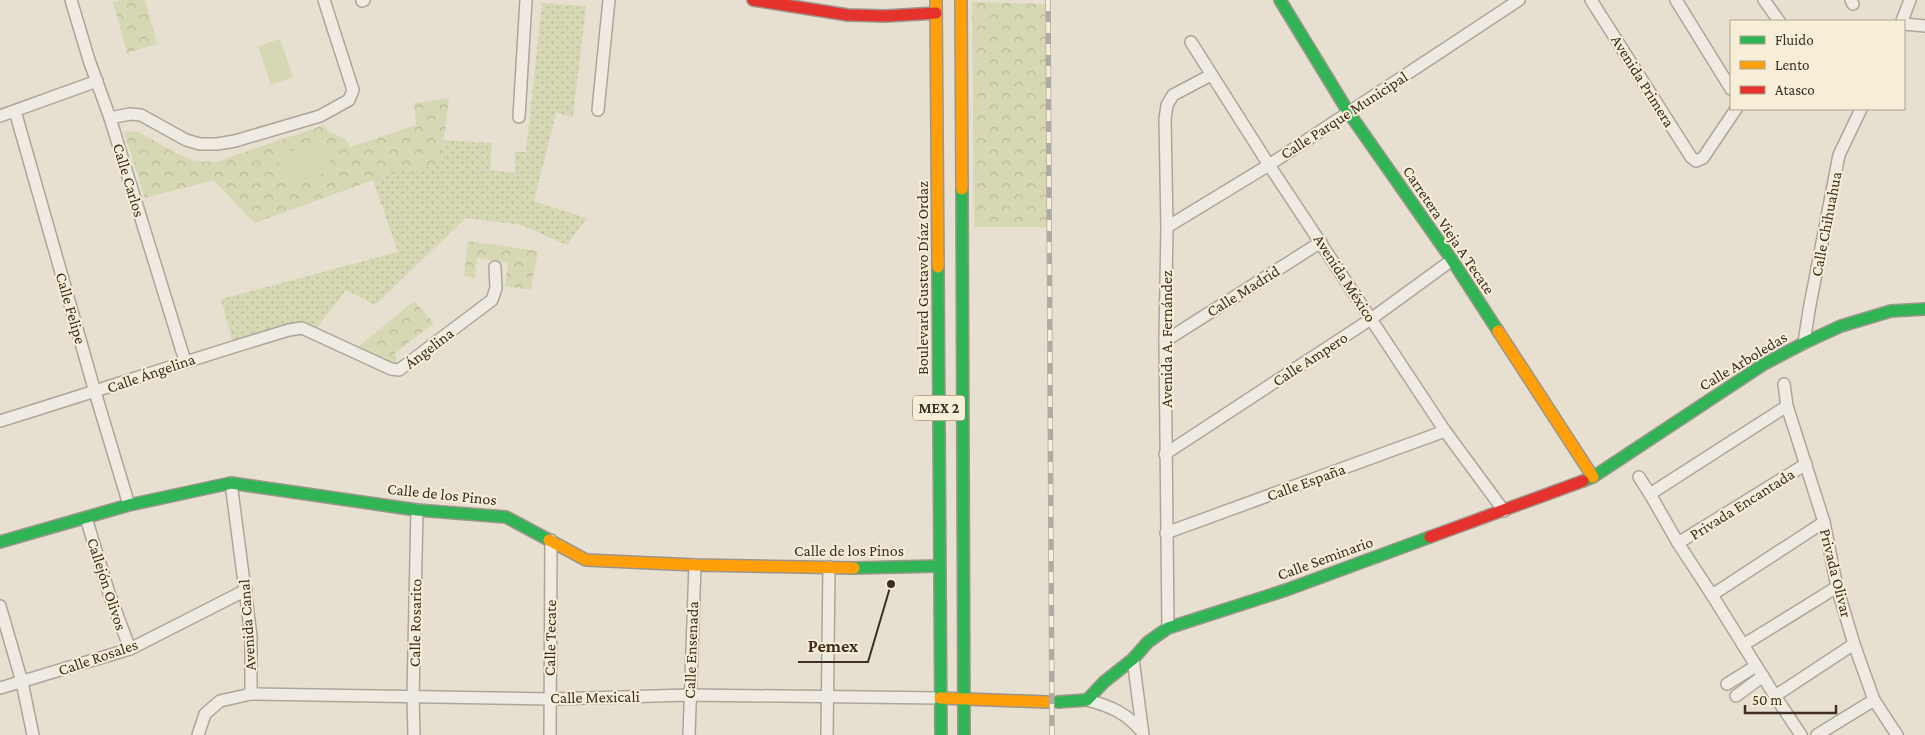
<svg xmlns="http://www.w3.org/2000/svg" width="1925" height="735" viewBox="0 0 1925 735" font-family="'Crimson Pro',serif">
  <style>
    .grass { fill: url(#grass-dots) }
    .park { fill: url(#park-crowns) }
    .garden { fill: #d6d7b3 }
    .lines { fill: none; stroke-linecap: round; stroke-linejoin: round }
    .street-casing { stroke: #ada599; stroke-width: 14 }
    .fast-casing { stroke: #9c958a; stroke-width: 14 }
    .slow-casing { stroke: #9c958a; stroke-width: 14 }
    .jam-casing { stroke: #9c958a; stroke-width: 14 }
    .street { stroke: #efebe3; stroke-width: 11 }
    .fast { stroke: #30b455; stroke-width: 11 }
    .slow { stroke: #ff9f0a; stroke-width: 11 }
    .jam { stroke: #e5322d; stroke-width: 11 }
    .rail-casing { stroke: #afaaa2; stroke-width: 5.5 }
    .rail { stroke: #f7eed8; stroke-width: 4; stroke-dasharray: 11; stroke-linecap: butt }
    .labels { text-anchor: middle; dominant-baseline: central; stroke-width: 4; stroke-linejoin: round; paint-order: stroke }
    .shield { fill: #f7eed8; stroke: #756857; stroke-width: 1 }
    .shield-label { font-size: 15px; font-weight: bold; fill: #3d2e20 }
    .street-label { font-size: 16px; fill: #3d2e20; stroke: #f7eed8 }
    .leader { fill: none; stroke: #3d2e20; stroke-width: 2 }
    .callout-dot { fill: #3d2e20; stroke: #f7eed8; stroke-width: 2 }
    .callout-label { font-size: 18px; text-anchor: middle; font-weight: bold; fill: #3d2e20; stroke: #f7eed8; stroke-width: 4; stroke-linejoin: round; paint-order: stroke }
  </style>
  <defs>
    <pattern id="grass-dots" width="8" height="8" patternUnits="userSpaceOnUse" patternTransform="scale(1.25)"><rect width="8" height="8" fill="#d6d7b3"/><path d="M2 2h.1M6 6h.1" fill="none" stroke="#b9b99a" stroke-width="1.8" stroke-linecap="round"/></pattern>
    <pattern id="park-crowns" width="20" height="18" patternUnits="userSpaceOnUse" patternTransform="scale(1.25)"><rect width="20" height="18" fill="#d6d7b3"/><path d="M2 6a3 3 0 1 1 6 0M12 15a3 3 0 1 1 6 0" fill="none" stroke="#b9b99a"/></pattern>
  </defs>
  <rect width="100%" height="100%" fill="#e7e0d1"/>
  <!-- grass -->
  <path class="grass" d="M542,3L586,6L573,117L556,113L534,201L587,218L567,245L521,225L466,218L375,305L346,290L314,332L303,329L234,347L221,299L398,252L373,180L393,173L441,164L444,140L492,143L490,170L515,173V152H526Z"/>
  <!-- park -->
  <g class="park">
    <path d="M122,0H145L157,44L127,53L113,2Z"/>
    <path d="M972,2L1045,4L1049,227H974Z"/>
    <path d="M449,98L441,164L393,173L254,223L214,180L145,198L124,132L137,131L177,154L195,161L216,162L324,125L330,132L346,139L350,147L416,125L414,103Z"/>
    <path d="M468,241L538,251L531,290L505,286L508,263L477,258L475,278L464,276Z"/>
    <path d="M414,301L434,323L395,353L397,363L392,364L358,347Z"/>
  </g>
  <!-- garden -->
  <g class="garden">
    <path d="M280,39L293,77L271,85L258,46Z"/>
    <path d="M323,141L333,170L286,186L276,156Z"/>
  </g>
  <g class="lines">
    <!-- street casing -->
    <g class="street-casing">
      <g id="street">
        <path d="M71,0L89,60L110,118L185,361"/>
        <path d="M1591,0L1691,157L1696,161L1703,158L1736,109"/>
        <path d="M1676,0L1731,89"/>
        <path d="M1764,0L1779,21"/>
        <path d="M1851,0L1853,4"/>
        <path d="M362,1L364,0"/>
        <path d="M1902,21L1910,0"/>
        <path d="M1904,24L1925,26"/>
        <path d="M1191,42L1269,165L1445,431L1504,511"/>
        <path d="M598,110L609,0"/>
        <path d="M15,111L95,392L129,505"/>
        <path d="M0,116L97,81"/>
        <path d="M519,117L526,0"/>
        <path d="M110,118L130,114L141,115L186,140L200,144H217L235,141L320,116L349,100L353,90L324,0"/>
        <path d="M1167,227L1269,165L1519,0"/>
        <path d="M1165,341L1321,242"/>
        <path d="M1804,343L1809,310L1839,155L1861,109"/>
        <path d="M1784,384L1787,406L1824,522L1837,587L1854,644L1874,700L1897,735"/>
        <path d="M0,421C97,391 192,359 289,330L302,328L391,369L399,370L492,300L496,288L495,267"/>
        <path d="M1165,454L1371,319L1452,260"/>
        <path d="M1639,477L1650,494L1678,543L1712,595L1775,696L1801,735"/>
        <path d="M231,483L251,636V694"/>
        <path d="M1650,494L1787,406"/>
        <path d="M86,518L109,593L130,649"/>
        <path d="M1166,533L1445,431"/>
        <path d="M1678,543L1806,464"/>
        <path d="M1712,595L1824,522"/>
        <path d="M0,606L22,682L33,735"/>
        <path d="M1168,628L1165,341L1167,227L1165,119L1167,105L1173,95L1211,75"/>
        <path d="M1743,645L1837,587"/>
        <path d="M1133,659L1143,735"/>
        <path d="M1727,684L1756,666"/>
        <path d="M0,688L130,649L246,590"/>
        <path d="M1736,696L1763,676"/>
        <path d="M1775,696L1854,644"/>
        <path d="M1087,700C1110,706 1127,713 1142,732"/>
        <path d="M198,735L205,714L220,701L251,694L550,699L689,695L940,698"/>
        <path d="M414,735L413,697L417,510"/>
        <path d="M550,735L551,540"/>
        <path d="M689,735L695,565"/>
        <path d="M827,735L829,567"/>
        <path d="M1817,735L1874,700"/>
      </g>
    </g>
    <!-- fast casing -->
    <g class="fast-casing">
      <g id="fast">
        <path d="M1280,0L1349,113L1452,260L1498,331"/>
        <path d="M962,189L964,735"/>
        <path d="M938,267L941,735"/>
        <path d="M1583,481L1593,477L1764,364L1804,343L1841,326L1891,311L1925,309"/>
        <path d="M0,542L129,505L231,483L417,510L506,517L549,540"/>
        <path d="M854,568L939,566"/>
        <path d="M1058,702L1087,700L1104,682L1133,659L1148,642L1168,628L1286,590L1430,537"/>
      </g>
    </g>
    <!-- slow casing -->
    <g class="slow-casing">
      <g id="slow">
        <path d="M936,0L938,267"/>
        <path d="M961,0L962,189"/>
        <path d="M1498,331L1593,477"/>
        <path d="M549,540L586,560L695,565L854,568"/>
        <path d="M940,698L1047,702"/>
      </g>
    </g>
    <!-- jam casing -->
    <g class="jam-casing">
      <g id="jam">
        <path d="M753,0L848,15L886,16L936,13"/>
        <path d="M1430,537L1583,481"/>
      </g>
    </g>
    <!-- street -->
    <use href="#street" class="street"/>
    <!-- fast -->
    <use href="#fast" class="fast"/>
    <!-- slow -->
    <use href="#slow" class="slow"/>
    <!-- jam -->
    <use href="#jam" class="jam"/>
    <!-- rail casing -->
    <g class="rail-casing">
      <path id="rail" d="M1048,0L1052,735"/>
    </g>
    <!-- rail -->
    <use href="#rail" class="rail"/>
  </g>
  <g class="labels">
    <!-- shield labels -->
    <rect class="shield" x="913" y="395.5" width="52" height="25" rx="4"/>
    <g class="shield-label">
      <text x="939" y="408">MEX 2</text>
    </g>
    <!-- street labels -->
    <g class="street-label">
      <text transform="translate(1643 81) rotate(58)">Avenida Primera</text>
      <text transform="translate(1344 115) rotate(-33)">Calle Parque Municipal</text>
      <text transform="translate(129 180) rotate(73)">Calle Carlos</text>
      <text transform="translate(1826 224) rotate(-79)">Calle Chihuahua</text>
      <text transform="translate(1449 230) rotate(56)">Carretera Vieja A Tecate</text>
      <text transform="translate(922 278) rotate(-90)">Boulevard Gustavo Díaz Ordaz</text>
      <text transform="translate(1345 278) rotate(57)">Avenida México</text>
      <text transform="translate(1243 291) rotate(-32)">Calle Madrid</text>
      <text transform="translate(71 308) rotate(74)">Calle Felipe</text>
      <text transform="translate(1166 339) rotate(-90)">Avenida A. Fernández</text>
      <text transform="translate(429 348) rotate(-37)">Ángelina</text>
      <text transform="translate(1310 359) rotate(-33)">Calle Ampero</text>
      <text transform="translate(1743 361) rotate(-31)">Calle Arboledas</text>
      <text transform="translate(151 373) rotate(-19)">Calle Ángelina</text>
      <text transform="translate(1306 482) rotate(-20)">Calle España</text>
      <text transform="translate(442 494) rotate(6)">Calle de los Pinos</text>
      <text transform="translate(1742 504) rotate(-32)">Privada Encantada</text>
      <text x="849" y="550">Calle de los Pinos</text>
      <text transform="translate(1325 558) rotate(-20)">Calle Seminario</text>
      <text transform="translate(1836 573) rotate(76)">Privada Olivar</text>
      <text transform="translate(107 584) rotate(72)">Callejón Olivos</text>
      <text transform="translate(415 623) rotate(-89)">Calle Rosarito</text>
      <text transform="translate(247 625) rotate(-94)">Avenida Canal</text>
      <text transform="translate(550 638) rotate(-89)">Calle Tecate</text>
      <text transform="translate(691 650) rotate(-88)">Calle Ensenada</text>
      <text transform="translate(98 657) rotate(-19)">Calle Rosales</text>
      <text transform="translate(595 697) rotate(-1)">Calle Mexicali</text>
    </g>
  </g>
  <!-- callouts -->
  <path class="leader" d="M891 584L868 662H798"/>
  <circle class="callout-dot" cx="891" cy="584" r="5"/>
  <g class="callout-label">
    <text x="833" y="652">Pemex</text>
  </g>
  <!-- legend -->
  <rect x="1730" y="20" width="175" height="90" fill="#f7eed8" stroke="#ada18e"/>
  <rect x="1740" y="36" width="25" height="8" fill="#30b455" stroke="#ada18e"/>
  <text x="1775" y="45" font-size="15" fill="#3d2e20">Fluido</text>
  <rect x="1740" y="61" width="25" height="8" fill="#ff9f0a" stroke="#ada18e"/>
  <text x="1775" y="70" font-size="15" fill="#3d2e20">Lento</text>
  <rect x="1740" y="86" width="25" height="8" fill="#e5322d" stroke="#ada18e"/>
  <text x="1775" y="95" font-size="15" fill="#3d2e20">Atasco</text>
  <!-- scale -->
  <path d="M1745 705v8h91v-8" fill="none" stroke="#3d2e20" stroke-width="2.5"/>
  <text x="1752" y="705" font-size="15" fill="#3d2e20" stroke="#f7eed8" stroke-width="4" paint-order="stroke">50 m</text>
</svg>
